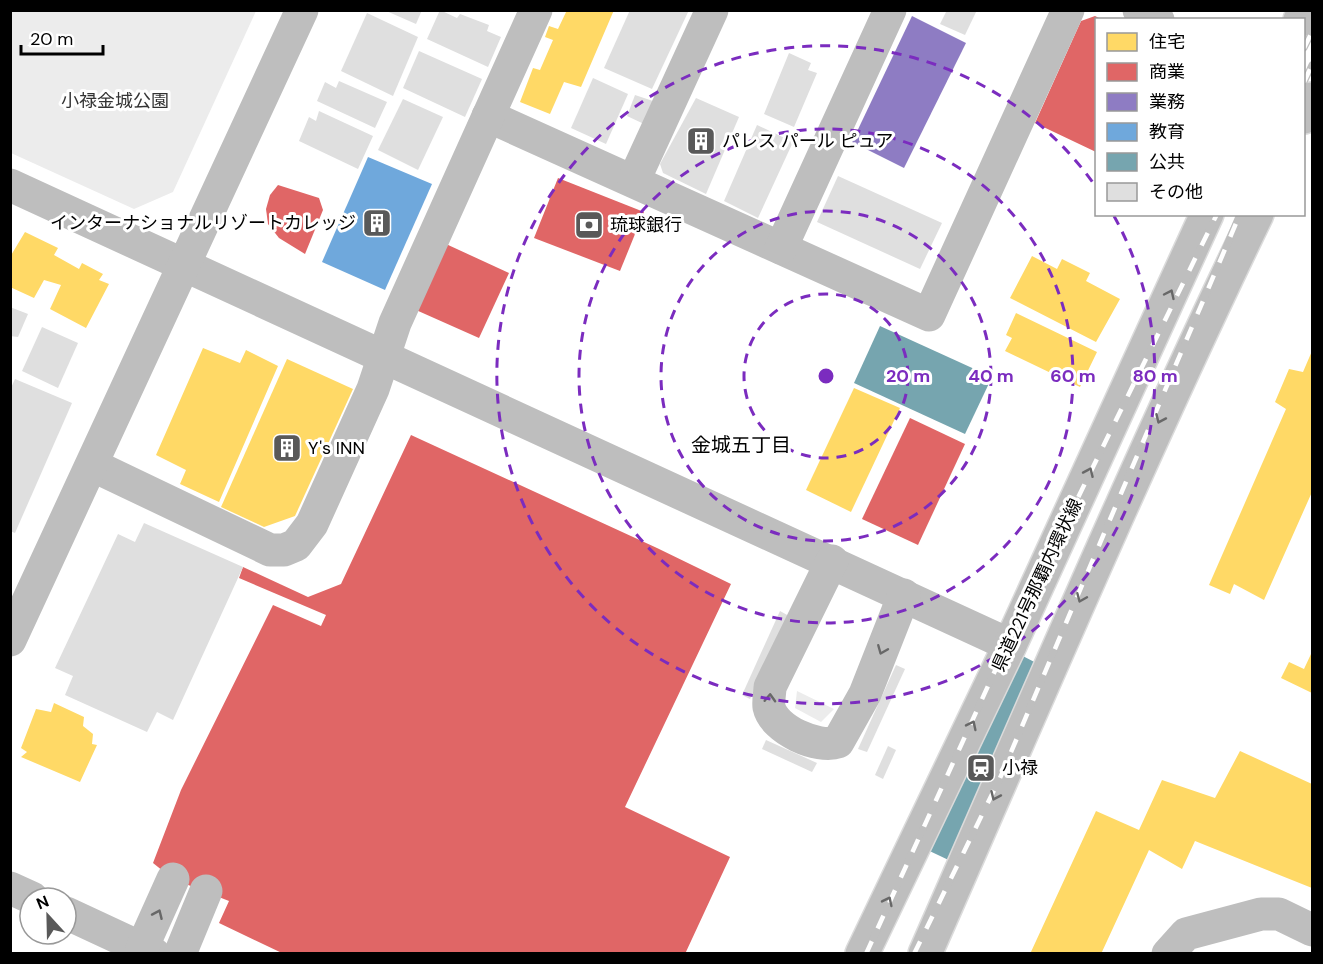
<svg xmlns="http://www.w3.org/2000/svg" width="1323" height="964" viewBox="0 0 1323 964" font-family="'DM Sans','Noto Sans JP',sans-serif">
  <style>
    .green { fill: #ececec }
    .homes { fill: #ffd966 }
    .shops { fill: #e06666 }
    .offices { fill: #8e7cc3 }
    .schools { fill: #6fa8dc }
    .public { fill: #76a5af }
    .building { fill: #dfdfdf }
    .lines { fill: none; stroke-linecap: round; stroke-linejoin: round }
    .major-casing { stroke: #dbdbdb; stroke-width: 36 }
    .minor { stroke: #bebebe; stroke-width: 33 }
    .major { stroke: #bebebe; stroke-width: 33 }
    .rail-casing { stroke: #bebebe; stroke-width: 7 }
    .rail { stroke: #fff; stroke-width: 4.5; stroke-dasharray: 14; stroke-linecap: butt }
    .oneway { stroke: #686868 }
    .ring { fill: none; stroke: #7b2cbf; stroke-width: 3; stroke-dasharray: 10 8 }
    .labels { text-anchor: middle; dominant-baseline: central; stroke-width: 6; stroke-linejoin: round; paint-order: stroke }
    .park-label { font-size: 18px; fill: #333; stroke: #fff }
    .poi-label { font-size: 18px; fill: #000; stroke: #fff; text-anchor: start }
    .street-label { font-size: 18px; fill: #000; stroke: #fff }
    .neighbourhood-label { font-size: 20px; fill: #000; stroke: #fff }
    .centre { fill: #7b2cbf; stroke: #fff; stroke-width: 3 }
    .ring-label { font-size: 18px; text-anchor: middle; font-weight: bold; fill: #7b2cbf; stroke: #fff; stroke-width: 6; stroke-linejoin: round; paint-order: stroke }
  </style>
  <rect width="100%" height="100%" fill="#fff"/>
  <!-- green -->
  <g class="green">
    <path d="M11,10H256V11L173,192L134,209L11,153Z"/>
    <path d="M797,691L834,709L821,722L795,708Z"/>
  </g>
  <!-- homes -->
  <g class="homes">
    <path d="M567,10H614L581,87L564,82L550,114L520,102L533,68L540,70L553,40L545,37L549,26L558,29Z"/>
    <path d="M25,232L58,248L54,255L79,269L82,263L103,274L99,280L109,284L86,328L50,309L61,285L44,280L34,298L10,287V257Z"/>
    <path d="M1032,256L1057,269L1062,259L1090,273L1086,281L1120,299L1096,342L1010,298Z"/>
    <path d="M1016,313L1097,352L1080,387L1005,351L1012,338L1006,335Z"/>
    <path d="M203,348L240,363L246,350L278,366L219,502L180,484L186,470L156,455Z"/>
    <path d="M1312,351V492L1264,600L1234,584L1230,594L1209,585L1286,409L1275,402L1289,369L1303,372Z"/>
    <path d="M287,359L353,389L295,516L264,527L221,507Z"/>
    <path d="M854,388L900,408L851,512L806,490Z"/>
    <path d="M1311,654L1312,655V693L1281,678L1289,662L1304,669Z"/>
    <path d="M54,703L84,717L83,726L93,734L92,744L97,745L80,782L21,757L27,752L21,748L36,709L51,712Z"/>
    <path d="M1240,751L1312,784V888L1195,841L1182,869L1149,850L1101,954H1030L1096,811L1139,830L1162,780L1215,798Z"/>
  </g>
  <!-- shops -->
  <g class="shops">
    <path d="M1095,16L1103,20H1096V152L1035,123L1081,21Z"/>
    <path d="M558,178L644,212L620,271L534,238Z"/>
    <path d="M278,185L319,198L323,210L305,254L279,238L268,224L266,209L270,195Z"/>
    <path d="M446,244L509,273L479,338L416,310Z"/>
    <path d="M910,418L965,444L918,545L862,519Z"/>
    <path d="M411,435L657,548L731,584L625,807L730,857L685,954H284L219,923L229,901L173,879L153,863L181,790L273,605L321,626L326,615L239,578L243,567L308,597L341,584Z"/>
  </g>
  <!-- offices -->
  <path class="offices" d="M912,16L966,43L904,168L852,142Z"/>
  <!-- schools -->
  <path class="schools" d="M368,157L432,184L385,290L322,262Z"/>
  <!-- public -->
  <g class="public">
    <path d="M880,326L992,377L965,434L854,383Z"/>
    <path d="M1007,648L1046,668L957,864L919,846Z"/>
  </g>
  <!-- building -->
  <g class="building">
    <path d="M384,10H422L416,24Z"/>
    <path d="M440,10L457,18L460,14L489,25L487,31L501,37L488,67L427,39Z"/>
    <path d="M630,10H689L652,89L604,68Z"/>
    <path d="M947,10H977L965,35L940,24Z"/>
    <path d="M367,13L418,37L393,96L341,71Z"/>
    <path d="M419,51L482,79L465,117L403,88Z"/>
    <path d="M789,53L811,63L808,70L817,73L794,127L764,114Z"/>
    <path d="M593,78L628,94L606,144L571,128Z"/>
    <path d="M339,81L387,102L375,128L317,101L325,82L336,88Z"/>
    <path d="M635,95L653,101L644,124L627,116Z"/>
    <path d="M696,98L739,117L706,194L663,173L660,164Z"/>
    <path d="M403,99L443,117L418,170L378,150Z"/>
    <path d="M319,111L373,136L358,169L299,141L309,117L316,121Z"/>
    <path d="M757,125L793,142L758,218L724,201Z"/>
    <path d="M838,176L942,223L920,269L817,222Z"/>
    <path d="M10,307L28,314L18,337L10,336Z"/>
    <path d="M42,327L78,343L58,388L22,371Z"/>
    <path d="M15,379L72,403L15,533L10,531V390Z"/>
    <path d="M144,523L243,567L173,720L157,712L147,732L65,695L73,676L55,668L118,534L135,542Z"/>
    <path d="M780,611L789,616L750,699L742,695Z"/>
    <path d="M896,665L905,669L867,752L858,749Z"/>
    <path d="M766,740L817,763L812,772L762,749Z"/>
    <path d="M888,746L896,750L883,779L875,775Z"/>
  </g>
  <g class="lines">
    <!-- major casing -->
    <g class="major-casing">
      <g id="major">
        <path d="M1300,20L1305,10"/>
        <path d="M1304,117L1312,99"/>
        <path d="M862,954L1010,645L1207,214"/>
        <path d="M925,954C1034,706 1139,458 1257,214"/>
      </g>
    </g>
    <!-- minor -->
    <g class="minor">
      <path d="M1139,10L1158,20"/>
      <path d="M488,116L929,315L1068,10"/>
      <path d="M634,180L712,10"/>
      <path d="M10,185L1010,645"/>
      <path d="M781,248L890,10"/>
      <path d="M92,465L270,550H284L296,545L312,524L373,389L395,323L536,10"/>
      <path d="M832,561L770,687C770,693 768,701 769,707C774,730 818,749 838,742L865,694L904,595"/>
      <path d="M10,640L302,10"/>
      <path d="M10,888L32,898"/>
      <path d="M66,913L154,954"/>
      <path d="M142,948L173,879"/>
      <path d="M180,954L206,891"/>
      <path d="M1168,954L1186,934L1261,914H1279L1312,930"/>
    </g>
    <!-- major -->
    <use href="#major" class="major"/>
    <!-- rail casing -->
    <g class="rail-casing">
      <g id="rail">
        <path d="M1304,48L1312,32"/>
        <path d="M1304,82L1312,65"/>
        <path d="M866,954L1019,618L1217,214"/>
        <path d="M914,954L1000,778L1240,214"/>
      </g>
    </g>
    <!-- rail -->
    <use href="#rail" class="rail"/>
  </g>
  <!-- one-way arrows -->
  <defs><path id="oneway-chevron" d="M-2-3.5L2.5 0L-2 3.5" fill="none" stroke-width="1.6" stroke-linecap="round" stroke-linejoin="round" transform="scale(1.5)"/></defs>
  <g class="oneway">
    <use href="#oneway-chevron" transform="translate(1170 294) rotate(-65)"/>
    <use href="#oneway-chevron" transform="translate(1160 419) rotate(114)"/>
    <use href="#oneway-chevron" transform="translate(1089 472) rotate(-66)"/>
    <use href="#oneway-chevron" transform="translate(1081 598) rotate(113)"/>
    <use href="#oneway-chevron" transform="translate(882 650) rotate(112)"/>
    <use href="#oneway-chevron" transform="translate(770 698) rotate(-88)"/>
    <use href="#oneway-chevron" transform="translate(972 725) rotate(-64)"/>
    <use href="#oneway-chevron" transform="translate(995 796) rotate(114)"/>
    <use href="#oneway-chevron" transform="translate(888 901) rotate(-64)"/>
    <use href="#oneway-chevron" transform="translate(158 914) rotate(-66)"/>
  </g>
  <!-- distance rings -->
  <g class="ring">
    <circle cx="826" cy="376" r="82"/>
    <circle cx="826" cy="376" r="165"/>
    <circle cx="826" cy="376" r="247"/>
    <path d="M1114 216A329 329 0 1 1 1096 187"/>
  </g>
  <!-- icons -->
  <defs>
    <g id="building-square" transform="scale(1.5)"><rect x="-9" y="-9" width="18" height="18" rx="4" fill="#595959" stroke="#fff"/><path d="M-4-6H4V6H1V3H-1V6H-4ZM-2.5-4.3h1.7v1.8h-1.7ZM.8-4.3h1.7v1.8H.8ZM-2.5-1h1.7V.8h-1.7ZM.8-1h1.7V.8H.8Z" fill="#fff"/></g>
    <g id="bank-square" transform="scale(1.5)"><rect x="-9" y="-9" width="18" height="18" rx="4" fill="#595959" stroke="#fff"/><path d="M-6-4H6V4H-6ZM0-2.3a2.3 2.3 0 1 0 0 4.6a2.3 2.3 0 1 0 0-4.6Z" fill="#fff"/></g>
    <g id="station-square" transform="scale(1.5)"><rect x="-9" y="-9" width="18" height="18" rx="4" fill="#595959" stroke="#fff"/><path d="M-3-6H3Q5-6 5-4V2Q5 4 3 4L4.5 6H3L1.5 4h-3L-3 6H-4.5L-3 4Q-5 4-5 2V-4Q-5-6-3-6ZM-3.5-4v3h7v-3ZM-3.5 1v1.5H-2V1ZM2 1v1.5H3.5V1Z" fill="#fff"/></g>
  </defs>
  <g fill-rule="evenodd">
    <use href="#building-square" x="701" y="141"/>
    <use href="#building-square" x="377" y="223"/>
    <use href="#bank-square" x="589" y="225"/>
    <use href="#building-square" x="287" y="448"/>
    <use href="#station-square" x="981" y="768"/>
  </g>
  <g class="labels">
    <!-- park labels -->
    <g class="park-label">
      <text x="115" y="101">小禄金城公園</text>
    </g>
    <!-- poi labels -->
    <g class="poi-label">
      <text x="722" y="141">パレス パール ピュア</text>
      <text x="356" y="223" text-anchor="end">インターナショナルリゾートカレッジ</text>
      <text x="610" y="225">琉球銀行</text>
      <text x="308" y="448">Y's INN</text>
      <text x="1002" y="768">小禄</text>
    </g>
    <!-- street labels -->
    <g class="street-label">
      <text transform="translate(1037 585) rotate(-65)">県道221号那覇内環状線</text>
    </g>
    <!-- neighbourhood labels -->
    <g class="neighbourhood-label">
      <text x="741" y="445">金城五丁目</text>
    </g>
  </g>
  <circle cx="826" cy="376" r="9" class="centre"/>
  <g class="ring-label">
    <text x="908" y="382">20 m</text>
    <text x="991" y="382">40 m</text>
    <text x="1073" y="382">60 m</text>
    <text x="1155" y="382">80 m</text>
  </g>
  <!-- border -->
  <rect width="1323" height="964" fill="none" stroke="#000000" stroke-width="24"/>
  <!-- legend -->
  <rect x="1095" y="18" width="210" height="198" fill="#ffffff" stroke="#999999" stroke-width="1.5"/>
  <rect x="1107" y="33" width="30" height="18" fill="#ffd966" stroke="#999999" stroke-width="1.5"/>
  <text x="1149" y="48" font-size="18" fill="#000000">住宅</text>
  <rect x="1107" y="63" width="30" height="18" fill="#e06666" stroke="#999999" stroke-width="1.5"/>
  <text x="1149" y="78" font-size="18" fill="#000000">商業</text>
  <rect x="1107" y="93" width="30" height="18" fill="#8e7cc3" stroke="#999999" stroke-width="1.5"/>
  <text x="1149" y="108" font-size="18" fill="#000000">業務</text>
  <rect x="1107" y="123" width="30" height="18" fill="#6fa8dc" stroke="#999999" stroke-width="1.5"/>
  <text x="1149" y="138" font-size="18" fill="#000000">教育</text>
  <rect x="1107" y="153" width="30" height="18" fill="#76a5af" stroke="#999999" stroke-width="1.5"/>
  <text x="1149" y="168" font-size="18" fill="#000000">公共</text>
  <rect x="1107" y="183" width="30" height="18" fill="#dfdfdf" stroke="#999999" stroke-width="1.5"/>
  <text x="1149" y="198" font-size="18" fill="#000000">その他</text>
  <!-- north arrow -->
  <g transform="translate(48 916) rotate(338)"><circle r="28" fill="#ffffff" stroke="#999999" stroke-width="1.5"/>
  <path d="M0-4.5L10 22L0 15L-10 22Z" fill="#595959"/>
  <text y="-9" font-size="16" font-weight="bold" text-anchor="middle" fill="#000000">N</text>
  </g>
  <!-- scale -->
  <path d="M21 45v9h82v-9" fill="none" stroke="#000000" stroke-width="3"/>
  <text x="30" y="45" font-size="18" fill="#000000" stroke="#ffffff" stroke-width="4.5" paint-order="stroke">20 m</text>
</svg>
